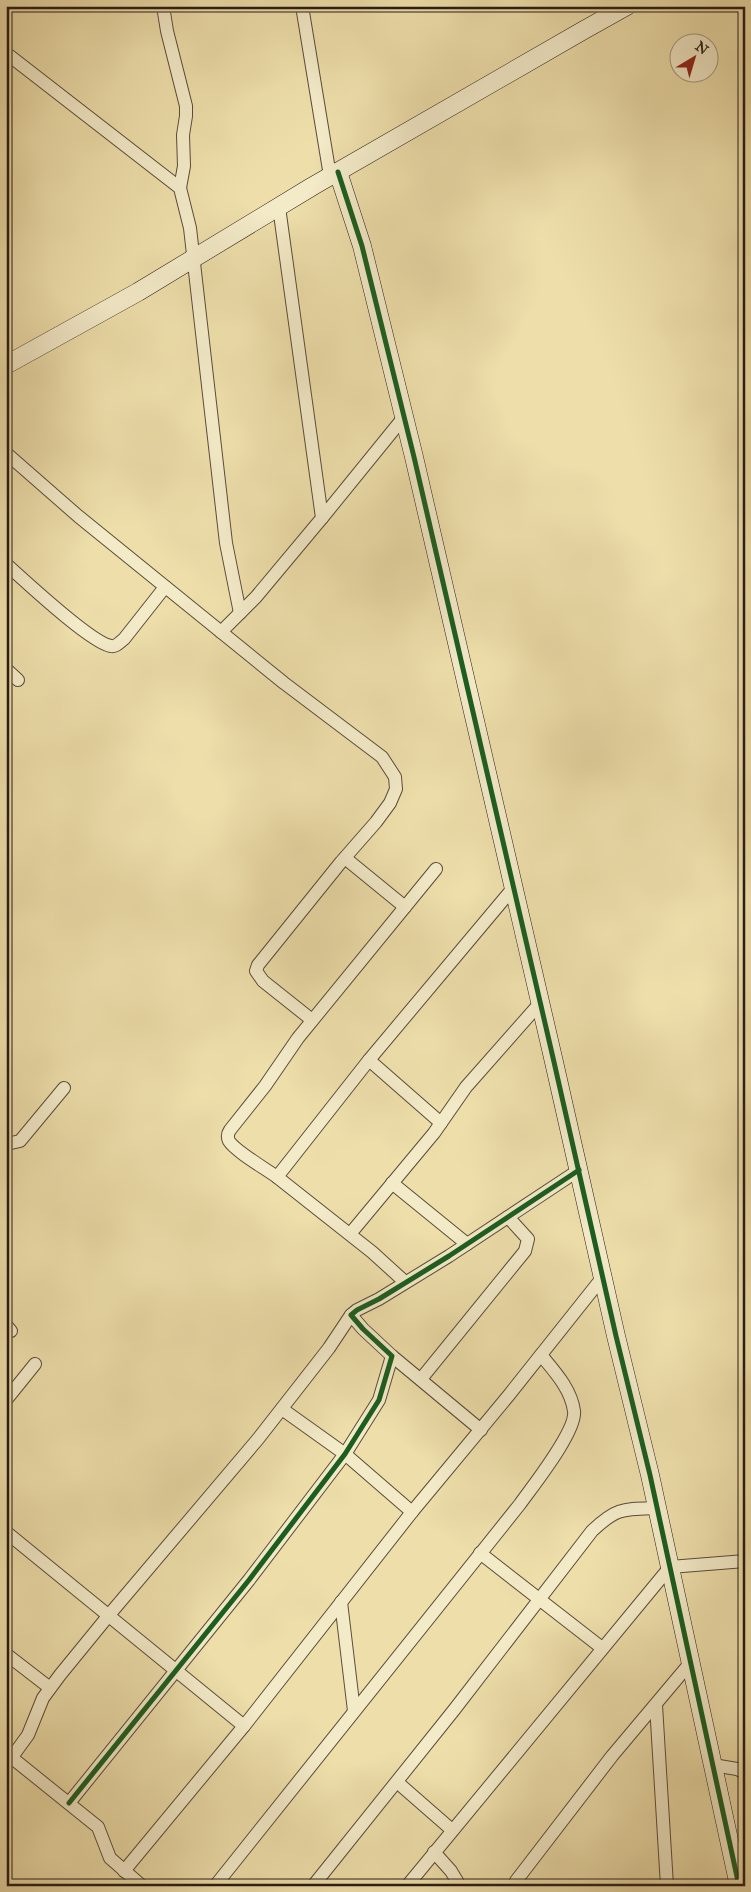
<svg xmlns="http://www.w3.org/2000/svg" width="751" height="1892" viewBox="0 0 751 1892" font-family="'IM FELL Great Primer',serif">
  <style>
    .lines { fill: none; stroke-linecap: round; stroke-linejoin: round }
    .street-casing { stroke: #5a4c3a; stroke-width: 14 }
    .secondary-casing { stroke: #291b15; stroke-width: 19 }
    .street { stroke: #f3eac8; stroke-width: 12 }
    .secondary { stroke: #f3eac8; stroke-width: 18 }
    .cycleway-casing { stroke: #f3eac8; stroke-width: 8 }
    .cycleway { stroke: #1b5e20; stroke-width: 5 }
  </style>
  <rect width="100%" height="100%" fill="#eddeaa"/>
  <filter id="stains"><feTurbulence type="fractalNoise" baseFrequency=".004" numOctaves="4"/><feColorMatrix values="0 0 0 0 .2 0 0 0 0 .09 0 0 0 0 .02 0 0 0 .5 -.17"/></filter>
  <radialGradient id="worn" r=".72"><stop offset=".6" stop-color="#630" stop-opacity="0"/><stop offset="1" stop-color="#630" stop-opacity=".3"/></radialGradient>
  <g class="lines">
    <!-- street casing -->
    <g class="street-casing">
      <g id="street">
        <path d="M163,6L167,31L186,106V116L183,135L184,166L180,188"/>
        <path d="M302,6L330,176"/>
        <path d="M6,53L180,188L190,228L226,543L240,613"/>
        <path d="M6,453L78,516L284,683L382,757L395,777L396,789L390,803L376,822L341,862L258,965L256,971L263,981L312,1020"/>
        <path d="M322,518L404,417"/>
        <path d="M6,564C24,580 91,643 111,646C116,647 120,642 124,639L165,587"/>
        <path d="M221,632L256,597L322,518L279,207"/>
        <path d="M6,669L18,680"/>
        <path d="M345,858L405,907"/>
        <path d="M369,1060L441,1123"/>
        <path d="M6,1141L11,1143L20,1141L64,1088"/>
        <path d="M277,1177C266,1169 235,1151 229,1141C227,1137 228,1133 230,1130L265,1086L298,1038L436,869"/>
        <path d="M392,1183L467,1244"/>
        <path d="M350,1234L434,1133L466,1087L541,1002"/>
        <path d="M405,1282L372,1252L277,1177L369,1060L514,887"/>
        <path d="M6,1325L11,1331"/>
        <path d="M392,1356L481,1430"/>
        <path d="M421,1379L525,1251L528,1239L508,1217"/>
        <path d="M6,1400L35,1364"/>
        <path d="M282,1409L345,1454L412,1512"/>
        <path d="M6,1532L244,1726L124,1871"/>
        <path d="M480,1553L602,1648"/>
        <path d="M341,1602L354,1711"/>
        <path d="M6,1654L50,1688"/>
        <path d="M656,1705L667,1886"/>
        <path d="M244,1726L412,1512L509,1395L602,1278"/>
        <path d="M6,1753L98,1827L110,1858L142,1886"/>
        <path d="M12,1757L28,1735L43,1698L60,1675L109,1615L258,1439L329,1348L351,1315"/>
        <path d="M713,1765L737,1769L745,1773"/>
        <path d="M397,1782L452,1830"/>
        <path d="M69,1803L249,1580L345,1454L379,1400L392,1356L363,1329L351,1315L357,1310L379,1299L449,1256L579,1170"/>
        <path d="M434,1852L451,1871L460,1886"/>
        <path d="M215,1886L520,1504C532,1487 577,1431 574,1411C571,1389 555,1372 541,1355"/>
        <path d="M313,1886L454,1710L592,1531C617,1507 624,1509 658,1508"/>
        <path d="M407,1886L670,1567L745,1561"/>
        <path d="M516,1886V1881L612,1756L691,1662"/>
      </g>
    </g>
    <!-- secondary casing -->
    <g class="secondary-casing">
      <g id="secondary">
        <path d="M338,172L362,246L414,457L554,1062L616,1336L650,1475L739,1886"/>
        <path d="M6,365L138,292L313,186L584,30L627,6"/>
      </g>
    </g>
    <!-- street -->
    <use href="#street" class="street"/>
    <!-- secondary -->
    <use href="#secondary" class="secondary"/>
    <!-- cycleway casing -->
    <g class="cycleway-casing">
      <g id="cycleway">
        <path d="M338,172L362,246L414,457L554,1062L616,1336L650,1475L739,1886"/>
        <path d="M69,1803L249,1580L345,1454L379,1400L392,1356L363,1329L351,1315L357,1310L379,1299L449,1256L579,1170"/>
      </g>
    </g>
    <!-- cycleway -->
    <use href="#cycleway" class="cycleway"/>
  </g>
  <!-- margin -->
  <rect width="751" height="1892" fill="none" stroke="#eddeaa" stroke-width="25"/>
  <rect x="8" y="8" width="736" height="1877" fill="none" stroke="#291b15" stroke-width="2.5"/>
  <rect x="12" y="12" width="726" height="1867" fill="none" stroke="#291b15"/>
  <!-- north arrow -->
  <g transform="translate(694 58) rotate(38)"><circle r="24" fill="#f3eac8" stroke="#a29780"/>
  <path d="M0-4L9 19L0 12L-9 19Z" fill="#8f2418"/>
  <text y="-8" font-size="14" font-weight="bold" text-anchor="middle" fill="#291b15">N</text>
  </g>
  <rect width="100%" height="100%" filter="url(#stains)"/>
  <rect width="100%" height="100%" fill="url(#worn)"/>
</svg>
